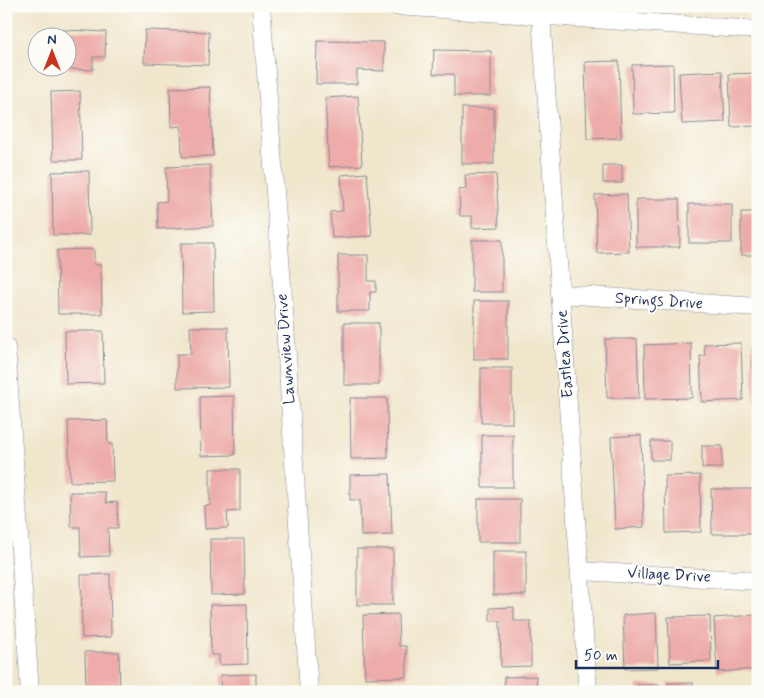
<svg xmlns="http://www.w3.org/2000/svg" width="764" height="698" viewBox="0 0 764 698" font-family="Mynerve,sans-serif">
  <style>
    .building { fill: #edaca9 }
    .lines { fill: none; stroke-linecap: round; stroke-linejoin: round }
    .minor-casing { stroke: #868a95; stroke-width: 19 }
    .minor { stroke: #fff; stroke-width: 18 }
    .labels { text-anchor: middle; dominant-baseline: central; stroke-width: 4; stroke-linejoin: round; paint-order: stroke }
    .street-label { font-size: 16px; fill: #1b2f5e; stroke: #fdfcf7 }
  </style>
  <rect width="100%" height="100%" fill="#fdfcf7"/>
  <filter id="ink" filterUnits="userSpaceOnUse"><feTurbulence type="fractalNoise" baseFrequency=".02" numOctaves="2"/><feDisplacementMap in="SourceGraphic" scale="10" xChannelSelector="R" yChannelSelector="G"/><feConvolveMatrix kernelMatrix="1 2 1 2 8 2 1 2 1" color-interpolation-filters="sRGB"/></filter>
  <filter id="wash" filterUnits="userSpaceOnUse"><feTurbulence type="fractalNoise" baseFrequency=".0096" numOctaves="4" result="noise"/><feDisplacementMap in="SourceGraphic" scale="20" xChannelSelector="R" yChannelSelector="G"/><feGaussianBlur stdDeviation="1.12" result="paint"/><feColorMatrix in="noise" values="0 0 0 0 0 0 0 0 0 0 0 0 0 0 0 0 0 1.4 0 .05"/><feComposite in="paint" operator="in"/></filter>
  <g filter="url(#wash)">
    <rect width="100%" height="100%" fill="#f0e6cc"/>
    <g id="blocks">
      <!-- building -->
      <g class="building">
        <path d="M45,29L106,32L105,57H93V70L68,69V38H45Z"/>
        <path d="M145,30L209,32L208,65L144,63Z"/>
        <path d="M317,41L384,42V71L357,70V84H316Z"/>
        <path d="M434,50L491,51V96H454V74H433Z"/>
        <path d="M619,61L621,138L587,139L585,62Z"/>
        <path d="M673,64L674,113L633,114L632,65Z"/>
        <path d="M722,71L725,122L682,124L679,73Z"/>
        <path d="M758,73V126L731,127L729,74Z"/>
        <path d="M210,87L213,156L182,157L181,126L171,127L170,88Z"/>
        <path d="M80,91L82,160H53L51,92Z"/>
        <path d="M358,96L362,165L329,167L325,98Z"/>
        <rect x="462" y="108" width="32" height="56"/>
        <path d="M210,165L213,226L158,229L157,202L167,201L166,167Z"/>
        <rect x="603" y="165" width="19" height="18"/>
        <path d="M89,171L90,235H53L52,172Z"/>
        <path d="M367,173L372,236L332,238L330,212L343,211L341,175Z"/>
        <path d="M496,174L499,227L472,228V216H460L459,190L466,189L465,175Z"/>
        <path d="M627,194L629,252L597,253L595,195Z"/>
        <path d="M636,199H679L680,247H636Z"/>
        <rect x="689" y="204" width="43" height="39"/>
        <rect x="741" y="212" width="17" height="43"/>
        <rect x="472" y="240" width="30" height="52"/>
        <path d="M181,243H213L214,311L182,312Z"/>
        <path d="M94,249V265H101L102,314H58L57,250Z"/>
        <path d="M338,255H368V281H376V292H370V311H338Z"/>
        <rect x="474" y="301" width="34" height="58"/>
        <rect x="344" y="323" width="35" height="62"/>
        <path d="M190,327H228L229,387L177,388V354H191Z"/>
        <path d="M65,331H103L104,383L66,384Z"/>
        <path d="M605,339H637L639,398H607Z"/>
        <path d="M691,343L692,398L645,399L644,345Z"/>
        <path d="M741,343L743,400L702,402L700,356H705L704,344Z"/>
        <path d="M752,348H758V405H754Z"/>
        <rect x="481" y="368" width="31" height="55"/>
        <path d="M234,396L235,455L201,456L200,397Z"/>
        <path d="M350,398H387L388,458L351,459Z"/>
        <path d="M107,420L108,444H112L113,481L70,482L68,421Z"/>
        <rect x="482" y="435" width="31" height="52"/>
        <path d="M641,435L644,527L615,529L611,437Z"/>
        <rect x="651" y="441" width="19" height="19"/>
        <rect x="755" y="445" width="3" height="20"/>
        <rect x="702" y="446" width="20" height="22"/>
        <path d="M210,469H240V511L227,512L228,528L205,529L204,506L210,505Z"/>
        <path d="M390,474L392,535L361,536L360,500H350V475Z"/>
        <path d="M700,475L701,532L666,533L665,476Z"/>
        <path d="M711,489H755V534H712Z"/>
        <path d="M70,492H105L106,503L117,502L118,528H108L109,556L81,557L80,527H71Z"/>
        <rect x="478" y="499" width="42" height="43"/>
        <path d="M210,539H244L245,594L211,595Z"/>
        <rect x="357" y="549" width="36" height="56"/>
        <rect x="493" y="551" width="33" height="44"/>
        <path d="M110,574L111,637L82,638L81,575Z"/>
        <path d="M247,604L248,664L219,665V655H211L210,605Z"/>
        <path d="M514,607V621H531V666L501,667L500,621H490V608Z"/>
        <path d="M656,613L658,668L625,669L623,615Z"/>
        <path d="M398,614L399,646H406L407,677L365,678L363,615Z"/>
        <path d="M755,615L758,669L717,672L714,618Z"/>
        <path d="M710,616L711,661L670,663L668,617Z"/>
        <path d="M85,652H119L120,692H86Z"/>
        <path d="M256,674V692H221L220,675Z"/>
        <path d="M536,676L537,692H505L504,677Z"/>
        <rect x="668" y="683" width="25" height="9"/>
        <rect x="637" y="685" width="22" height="7"/>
        <path d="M401,686V692H366V687Z"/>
      </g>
    </g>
  </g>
  <g filter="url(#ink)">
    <use href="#blocks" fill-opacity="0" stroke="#868a95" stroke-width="1"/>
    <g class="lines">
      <!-- minor casing -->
      <g class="minor-casing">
        <g id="minor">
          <path d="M261,6L285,325L309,692"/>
          <path d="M396,6L758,30"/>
          <path d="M541,16L588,692"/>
          <path d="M560,294L758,307"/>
          <path d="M6,347L30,692"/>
          <path d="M580,571L758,581"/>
        </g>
      </g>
      <!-- minor -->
      <use href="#minor" class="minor"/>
    </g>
  </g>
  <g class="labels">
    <!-- street labels -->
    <g class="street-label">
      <text transform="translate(659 301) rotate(4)">Springs Drive</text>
      <text transform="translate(286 349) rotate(-94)">Lawnview Drive</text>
      <text transform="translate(565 354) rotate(-94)">Eastlea Drive</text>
      <text transform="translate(669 575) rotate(3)">Village Drive</text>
    </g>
  </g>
  <!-- margin -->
  <rect width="764" height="698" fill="none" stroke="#fdfcf7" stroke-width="25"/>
  <!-- north arrow -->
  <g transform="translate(52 52)"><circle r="24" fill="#fdfcf7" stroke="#a3aaba"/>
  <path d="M0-4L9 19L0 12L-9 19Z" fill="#c8321e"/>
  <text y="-8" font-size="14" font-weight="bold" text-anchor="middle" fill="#1b2f5e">N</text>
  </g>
  <!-- scale -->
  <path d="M576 660v8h142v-8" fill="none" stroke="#1b2f5e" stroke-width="2.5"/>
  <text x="584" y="660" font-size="15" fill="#1b2f5e" stroke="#fdfcf7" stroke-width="4" paint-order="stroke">50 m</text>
</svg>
